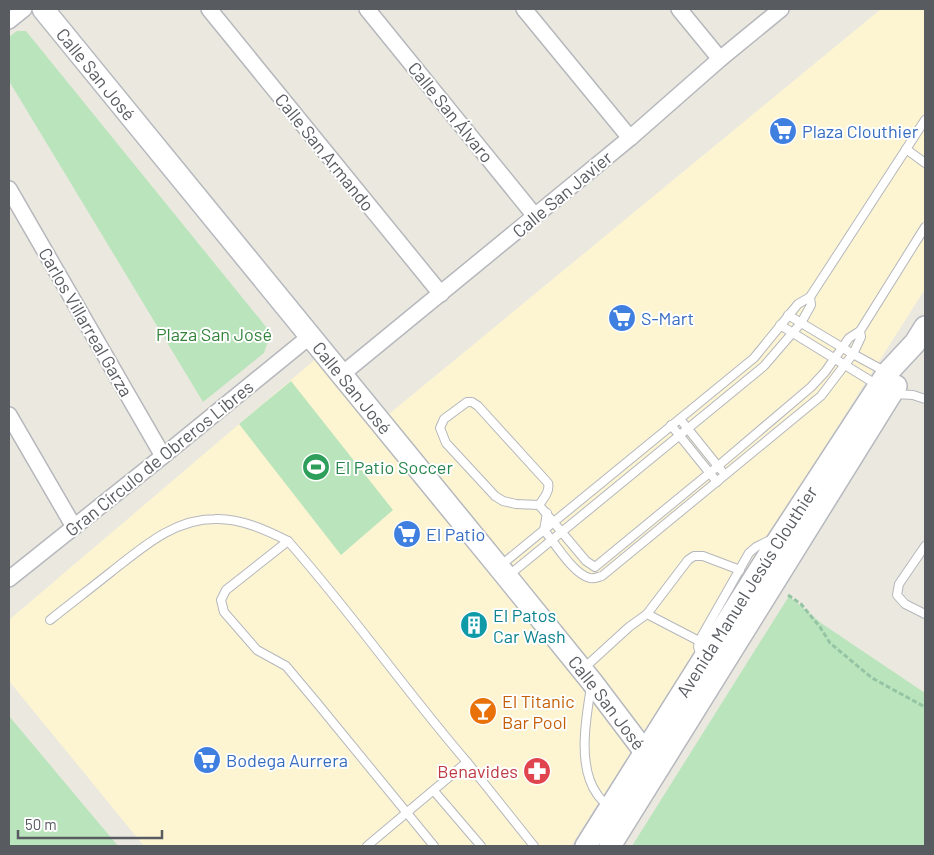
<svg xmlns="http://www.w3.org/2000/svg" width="934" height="855" viewBox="0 0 934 855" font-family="Barlow,sans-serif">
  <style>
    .commercial { fill: #fdf5d2 }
    .green { fill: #bae4bc }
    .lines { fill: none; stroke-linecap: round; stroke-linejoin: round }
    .lane-casing { stroke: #b5b7bc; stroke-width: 10 }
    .street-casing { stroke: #b5b7bc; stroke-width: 18 }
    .secondary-casing { stroke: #b5b8be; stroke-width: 24 }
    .path { stroke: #94c4a4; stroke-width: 3; stroke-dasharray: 5 2.5; stroke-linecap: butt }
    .lane { stroke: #fff; stroke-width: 8 }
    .street { stroke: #fff; stroke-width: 15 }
    .secondary { stroke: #fff; stroke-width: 21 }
    .labels { text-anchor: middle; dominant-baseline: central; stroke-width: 4; stroke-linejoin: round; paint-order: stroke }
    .street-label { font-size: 18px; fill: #585b60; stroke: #fff }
    .shop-label { font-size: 18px; fill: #366cbe; stroke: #fff; text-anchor: start }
    .park-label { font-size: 18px; fill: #34833c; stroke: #fff }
    .leisure-label { font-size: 18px; fill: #27864d; stroke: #fff; text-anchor: start }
    .culture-label { font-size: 18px; fill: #0d838f; stroke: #fff; text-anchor: start }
    .food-label { font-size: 18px; fill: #c56008; stroke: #fff; text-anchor: start }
    .health-label { font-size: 18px; fill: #be3a42; stroke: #fff; text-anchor: end }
  </style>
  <rect width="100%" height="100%" fill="#ebe9df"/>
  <!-- commercial -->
  <path class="commercial" d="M881,9H925V289L571,846H144L9,681V620L331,346L389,414Z"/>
  <!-- green -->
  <g class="green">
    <path d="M17,31H26L271,333L264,353L203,402L9,81V37Z"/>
    <path d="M291,381L393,510L341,555L239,424Z"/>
    <path d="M789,596L821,623L925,693V846H632Z"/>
    <path d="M9,716L118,846H9Z"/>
  </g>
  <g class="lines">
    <!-- lane casing -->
    <g class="lane-casing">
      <g id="lane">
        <path d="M906,149L925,163"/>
        <path d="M788,315L853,354L886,372"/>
        <path d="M780,325L879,386"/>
        <path d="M895,394L913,395L925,399"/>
        <path d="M680,419L721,470"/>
        <path d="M671,425L717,482"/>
        <path d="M539,505C544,498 550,491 548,483L478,406L472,402H467L444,419L440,428L446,443L495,496L503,501L516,504L539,505L586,561L595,567L718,466L811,387L825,372L849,338L860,331L925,227"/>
        <path d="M547,513L544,530C554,542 574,575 590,578C594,579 598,577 602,576L821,396L853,354L861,337L860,331"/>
        <path d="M925,546L899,584L897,595L905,604L925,614"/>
        <path d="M500,566L754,358L798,304L810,297L925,120"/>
        <path d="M508,576L764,366L801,323L811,305L810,297"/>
        <path d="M647,614L688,560L694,556H703L740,570"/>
        <path d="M50,620C70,604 91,588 111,572C142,548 173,519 215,519C240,518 266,530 288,541"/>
        <path d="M701,656L698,647L699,641L749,553L756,547L772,539"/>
        <path d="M583,669L629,627L647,614L699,641"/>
        <path d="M591,687C586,718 577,766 597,794C600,799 604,802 608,806"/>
        <path d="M434,791L481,846"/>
        <path d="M367,846L467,762L534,846"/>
        <path d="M434,846L317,703L286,666L257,650L224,612L221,600L226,590L288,541C351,612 405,690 467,762"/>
      </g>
    </g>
    <!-- street casing -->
    <g class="street-casing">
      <g id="street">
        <path d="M209,9L441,294"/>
        <path d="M367,9L535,216"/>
        <path d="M524,9L630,138"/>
        <path d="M679,9L720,59"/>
        <path d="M9,21L24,9"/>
        <path d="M9,189L163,456"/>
        <path d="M341,375L630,138L720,59L781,9"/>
        <path d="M9,415L74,527"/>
        <path d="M9,579L163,456L309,337"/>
      </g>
    </g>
    <!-- secondary casing -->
    <g class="secondary-casing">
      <g id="secondary">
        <path id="s1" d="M43,9L507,577L592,682L645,752L659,767"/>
        <path id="s2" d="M586,846L777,542L888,372L915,343L925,327"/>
        <path d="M610,846L896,386"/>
      </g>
    </g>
    <!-- path -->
    <path class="path" d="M788,595L801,604L820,627L830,643L872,678L925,707"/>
    <!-- lane -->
    <use href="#lane" class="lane"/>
    <!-- street -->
    <use href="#street" class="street"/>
    <!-- secondary -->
    <use href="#secondary" class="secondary"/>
  </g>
  <!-- icons -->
  <defs>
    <g id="supermarket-disc" transform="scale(1.4375)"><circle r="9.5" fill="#3f7fe0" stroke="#fff"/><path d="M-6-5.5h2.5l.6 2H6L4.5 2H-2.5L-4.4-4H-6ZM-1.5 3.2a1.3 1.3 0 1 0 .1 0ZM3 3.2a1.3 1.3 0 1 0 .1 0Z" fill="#fff"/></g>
    <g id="stadium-disc" transform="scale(1.4375)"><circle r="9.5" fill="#2e9e5b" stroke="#fff"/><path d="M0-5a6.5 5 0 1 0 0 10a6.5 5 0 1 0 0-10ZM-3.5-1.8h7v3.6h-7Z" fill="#fff"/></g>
    <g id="building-disc" transform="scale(1.4375)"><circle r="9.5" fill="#0f9aa8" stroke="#fff"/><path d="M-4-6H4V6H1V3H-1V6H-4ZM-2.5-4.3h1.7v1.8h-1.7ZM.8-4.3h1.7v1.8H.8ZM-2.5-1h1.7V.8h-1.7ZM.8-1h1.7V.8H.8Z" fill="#fff"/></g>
    <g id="bar-disc" transform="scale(1.4375)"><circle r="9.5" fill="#e8710a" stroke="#fff"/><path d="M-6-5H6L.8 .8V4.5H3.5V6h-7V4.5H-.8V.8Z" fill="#fff"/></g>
    <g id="pharmacy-disc" transform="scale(1.4375)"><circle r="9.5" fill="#e0444e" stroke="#fff"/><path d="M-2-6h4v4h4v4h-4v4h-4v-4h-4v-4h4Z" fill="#fff"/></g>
  </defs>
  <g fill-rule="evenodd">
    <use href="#supermarket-disc" x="783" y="131"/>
    <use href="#supermarket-disc" x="622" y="318"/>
    <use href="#stadium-disc" x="316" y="467"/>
    <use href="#supermarket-disc" x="407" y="534"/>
    <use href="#building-disc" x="474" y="625"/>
    <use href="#bar-disc" x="483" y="711"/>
    <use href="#supermarket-disc" x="207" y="760"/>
    <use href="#pharmacy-disc" x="537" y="771"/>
  </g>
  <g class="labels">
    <!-- street labels -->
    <g class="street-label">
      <text stroke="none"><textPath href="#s1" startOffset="84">Calle San José</textPath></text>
      <text transform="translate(451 112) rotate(51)">Calle San Álvaro</text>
      <text transform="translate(325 152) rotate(51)">Calle San Armando</text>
      <text transform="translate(562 194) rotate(-40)">Calle San Javier</text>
      <text transform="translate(86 322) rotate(60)">Carlos Villarreal Garza</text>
      <text stroke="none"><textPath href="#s1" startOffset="489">Calle San José</textPath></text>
      <text transform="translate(159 458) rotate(-39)">Gran Círculo de Obreros Libres</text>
      <text stroke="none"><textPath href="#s2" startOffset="301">Avenida Manuel Jesús Clouthier</textPath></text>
      <text stroke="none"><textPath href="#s1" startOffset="894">Calle San José</textPath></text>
    </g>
    <!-- shop labels -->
    <g class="shop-label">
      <text x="802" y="131">Plaza Clouthier</text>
      <text x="641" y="318">S-Mart</text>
      <text x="426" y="534">El Patio</text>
      <text x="226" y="760">Bodega Aurrera</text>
    </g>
    <!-- park labels -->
    <g class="park-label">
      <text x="214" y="334">Plaza San José</text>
    </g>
    <!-- leisure labels -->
    <g class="leisure-label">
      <text x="335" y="467">El Patio Soccer</text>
    </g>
    <!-- culture labels -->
    <g class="culture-label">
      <text x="493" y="615">El Patos<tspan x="493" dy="21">Car Wash</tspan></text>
    </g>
    <!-- food labels -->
    <g class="food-label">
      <text x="502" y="701">El Titanic<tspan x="502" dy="21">Bar Pool</tspan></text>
    </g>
    <!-- health labels -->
    <g class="health-label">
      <text x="518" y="771">Benavides</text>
    </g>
  </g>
  <!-- border -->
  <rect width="934" height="855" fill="none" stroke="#585b60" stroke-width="20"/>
  <!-- scale -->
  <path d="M18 830v8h144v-8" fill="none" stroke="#585b60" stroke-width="2.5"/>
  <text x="25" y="830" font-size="15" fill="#585b60" stroke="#ffffff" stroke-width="4" paint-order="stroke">50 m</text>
</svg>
